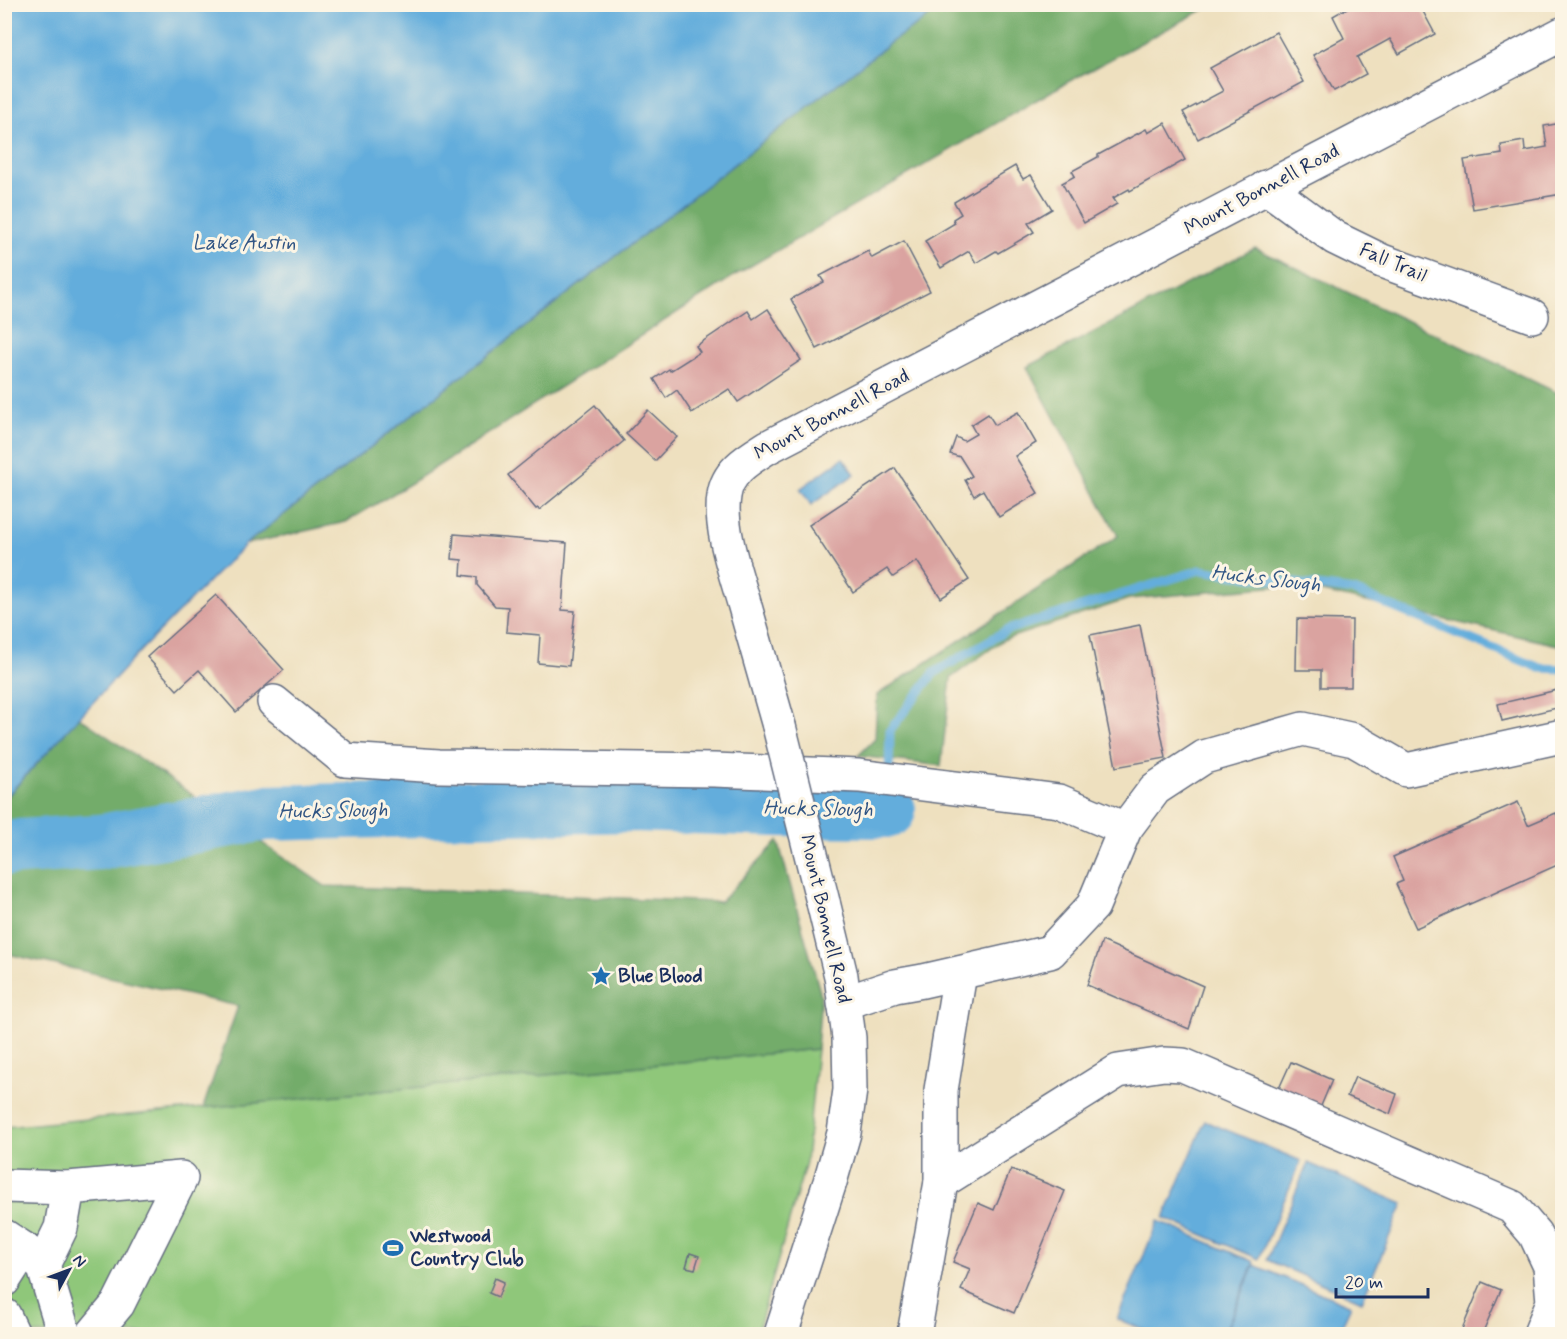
<svg xmlns="http://www.w3.org/2000/svg" width="1567" height="1339" viewBox="0 0 1567 1339" font-family="Mynerve,sans-serif">
  <style>
    .green { fill: #8fc77a; stroke: #557b6c; stroke-width: 1.5 }
    .forest { fill: #73ac6a; stroke: #476e64; stroke-width: 1.5 }
    .water { fill: #64addc; stroke: #406e9d; stroke-width: 1.5 }
    .lines { fill: none; stroke-linecap: round; stroke-linejoin: round }
    .stream { stroke: #64addc; stroke-width: 9 }
    .river { stroke: #64addc; stroke-width: 56 }
    .building { fill: #daa3a0 }
    .minor-casing { stroke: #656d80; stroke-width: 36 }
    .minor { stroke: #fff; stroke-width: 33 }
    .minor-bridge-casing { stroke: #656d80; stroke-width: 36; stroke-linecap: butt }
    .minor-bridge { stroke: #fff; stroke-width: 33 }
    .labels { text-anchor: middle; dominant-baseline: central; stroke-width: 6; stroke-linejoin: round; paint-order: stroke }
    .street-label { font-size: 20px; fill: #1b2f5e; stroke: #fcf5e5 }
    .poi-label { font-size: 20px; font-weight: bold; fill: #1b2f5e; stroke: #fcf5e5; text-anchor: start }
    .water-label { font-size: 21px; font-style: italic; fill: #315584; stroke: #fcf5e5 }
  </style>
  <rect width="100%" height="100%" fill="#fcf5e5"/>
  <filter id="ink" filterUnits="userSpaceOnUse"><feTurbulence type="fractalNoise" baseFrequency=".0167" numOctaves="2"/><feDisplacementMap in="SourceGraphic" scale="12" xChannelSelector="R" yChannelSelector="G"/><feConvolveMatrix kernelMatrix="1 2 1 2 8 2 1 2 1" color-interpolation-filters="sRGB"/></filter>
  <filter id="wash" filterUnits="userSpaceOnUse"><feTurbulence type="fractalNoise" baseFrequency=".008" numOctaves="4" result="noise"/><feDisplacementMap in="SourceGraphic" scale="24" xChannelSelector="R" yChannelSelector="G"/><feGaussianBlur stdDeviation="1.35" result="paint"/><feColorMatrix in="noise" values="0 0 0 0 0 0 0 0 0 0 0 0 0 0 0 0 0 1.4 0 .05"/><feComposite in="paint" operator="in"/></filter>
  <g filter="url(#wash)">
    <rect width="100%" height="100%" fill="#eee0bf"/>
    <!-- green -->
    <path class="green" d="M817,1049L806,1162L757,1334H5V1127Z"/>
    <!-- forest -->
    <g class="forest">
      <path d="M946,5H1212L1064,84L737,274L413,482L346,522L246,544L891,42Z"/>
      <path d="M1255,248L1562,395V646L1291,585L1129,599L1003,640L951,678L941,766L858,756L875,739L877,695L1118,536L1027,367Z"/>
      <path d="M79,717L325,886L720,902L778,841L821,995L817,1049L203,1108L238,1006L8,954L5,956V799Z"/>
    </g>
    <!-- water -->
    <g class="water">
      <path d="M5,4H946V5L891,42L246,544L144,647L5,798Z"/>
      <path d="M843,458L855,474L811,505L800,489Z"/>
      <path d="M1205,1121L1301,1161L1259,1259L1164,1218Z"/>
      <path d="M1308,1163L1403,1204L1362,1301L1267,1260Z"/>
      <path d="M1158,1221L1254,1262L1224,1334H1154L1117,1319Z"/>
      <path d="M1254,1265L1351,1306L1338,1334H1225Z"/>
    </g>
    <g class="lines">
      <!-- stream -->
      <path class="stream" d="M888,810L890,730L934,673L1007,630L1200,570L1354,591L1540,668L1562,669"/>
      <!-- river -->
      <path class="river" d="M4,848L100,842L265,813L634,804L774,809L888,810"/>
    </g>
    <g id="blocks">
      <!-- building -->
      <g class="building">
        <path d="M1354,4H1419L1435,34L1399,54L1390,39L1357,57L1366,74L1334,91L1313,55L1344,38L1333,16Z"/>
        <path d="M1276,32L1304,82L1198,139L1183,112L1223,91L1210,68Z"/>
        <path d="M1165,123L1185,160L1130,191L1129,189L1113,198L1117,204L1084,223L1062,183L1075,176L1072,171L1098,157V155L1146,129L1148,133Z"/>
        <path d="M1562,123V194L1473,209L1464,160L1502,154L1501,145L1524,141L1525,151L1547,147L1544,126Z"/>
        <path d="M1015,166L1023,179L1031,175L1052,209L1028,223L1034,232L998,253L996,251L976,263L969,251L941,268L925,241L955,223L953,219L961,214L954,202Z"/>
        <path d="M904,241L930,291L817,349L791,299L824,282L820,276L868,251L872,258Z"/>
        <path d="M768,309L801,360L738,402L729,389L692,413L677,390L666,398L654,379L669,369L670,371L700,352L696,346L748,311L753,319Z"/>
        <path d="M595,405L624,441L539,510L538,508L536,509L508,475Z"/>
        <path d="M648,410L677,437L655,461L626,434Z"/>
        <path d="M1018,412L1036,443L1015,456L1038,493L999,517L983,490L974,496L965,480L972,476L960,457L950,454L956,437L964,441L976,434L971,425L988,414L995,425Z"/>
        <path d="M895,468L969,580L941,598L917,561L893,577L887,569L853,592L809,525Z"/>
        <path d="M454,534L567,543L562,610L575,611L569,666L538,663L540,635L506,632L508,607L495,606L477,585V577L461,575L462,560L452,559Z"/>
        <path d="M216,595L284,670L236,712L199,670L177,690L147,657Z"/>
        <path d="M1297,619L1352,620L1351,687H1321V670H1296Z"/>
        <path d="M1140,625L1166,758L1116,767L1090,635Z"/>
        <path d="M1557,690L1561,707L1502,721L1498,704Z"/>
        <path d="M1518,802L1528,825L1556,813L1562,828V863L1416,928L1396,884L1403,881L1393,857Z"/>
        <path d="M1102,941L1203,986L1189,1029L1087,985Z"/>
        <path d="M1291,1062L1332,1080L1318,1113L1276,1095Z"/>
        <path d="M1355,1077L1397,1094L1390,1114L1347,1096Z"/>
        <path d="M1011,1169L1065,1191L1014,1313L961,1290L970,1269L953,1262L978,1203L994,1210Z"/>
        <path d="M690,1253L699,1256L695,1269L686,1267Z"/>
        <path d="M495,1278L504,1282L498,1297L489,1293Z"/>
        <path d="M1482,1282L1501,1290L1482,1334H1460Z"/>
      </g>
    </g>
  </g>
  <g filter="url(#ink)">
    <use href="#blocks" fill-opacity="0" stroke="#656d80" stroke-width="1.5"/>
    <g class="lines">
      <!-- minor casing -->
      <g class="minor-casing">
        <g id="minor">
          <path d="M1266,187L1335,238L1382,261L1532,316"/>
          <path d="M274,702L345,760L439,766L714,770L859,776L1059,801L1125,829"/>
          <path d="M779,726C767,685 756,644 744,603C735,572 719,527 724,496C727,471 749,459 768,447L1562,34"/>
          <path d="M844,1003L895,986L923,981L1050,952L1093,906L1125,829L1155,789L1204,757L1303,729L1354,740L1406,770L1562,736"/>
          <path d="M941,1182L1118,1071L1164,1064L1183,1065L1512,1207L1535,1234L1550,1266L1553,1302L1540,1334"/>
          <path d="M4,1186L68,1188"/>
          <path d="M4,1236L24,1249L43,1265L61,1228L68,1188L181,1178L118,1304L93,1334"/>
          <path d="M43,1265L64,1334"/>
          <path d="M4,1280L24,1249"/>
          <path d="M4,1315L13,1334"/>
          <path d="M781,1334L830,1182L844,1133L850,1090L849,1038L841,976L823,902"/>
          <path d="M914,1334L941,1182V1090L960,973"/>
        </g>
      </g>
      <!-- minor -->
      <use href="#minor" class="minor"/>
      <!-- minor-bridge casing -->
      <g class="minor-bridge-casing">
        <path id="minor-bridge" d="M779,726L823,902"/>
      </g>
      <!-- minor-bridge -->
      <use href="#minor-bridge" class="minor-bridge"/>
    </g>
  </g>
  <!-- icons -->
  <defs>
    <g id="sight-bare" transform="scale(1.62)"><path d="M0-6L1.8-2.2L6-1.7L2.9 1.2L3.7 5.4L0 3.3L-3.7 5.4L-2.9 1.2L-6-1.7L-1.8-2.2Z" fill="#1f6fb2" stroke="#fcf5e5" stroke-width="2.5" paint-order="stroke"/></g>
    <g id="stadium-bare" transform="scale(1.62)"><path d="M0-5a6.5 5 0 1 0 0 10a6.5 5 0 1 0 0-10ZM-3.5-1.8h7v3.6h-7Z" fill="#1f6fb2" stroke="#fcf5e5" stroke-width="2.5" paint-order="stroke"/></g>
  </defs>
  <g fill-rule="evenodd">
    <use href="#sight-bare" x="601" y="976"/>
    <use href="#stadium-bare" x="393" y="1248"/>
  </g>
  <g class="labels">
    <!-- street labels -->
    <g class="street-label">
      <text transform="translate(1262 190) rotate(-28)">Mount Bonnell Road</text>
      <text transform="translate(1393 263) rotate(23)">Fall Trail</text>
      <text transform="translate(832 415) rotate(-28)">Mount Bonnell Road</text>
      <text transform="translate(825 919) rotate(77)">Mount Bonnell Road</text>
    </g>
    <!-- poi labels -->
    <g class="poi-label">
      <text x="618" y="976">Blue Blood</text>
      <text x="410" y="1236">Westwood<tspan x="410" dy="23">Country Club</tspan></text>
    </g>
    <!-- water labels -->
    <g class="water-label">
      <text x="244" y="243">Lake Austin</text>
      <text transform="translate(1266 579) rotate(7)">Hucks Slough</text>
      <text transform="translate(818 809) rotate(1)">Hucks Slough</text>
      <text transform="translate(333 811) rotate(-1)">Hucks Slough</text>
    </g>
  </g>
  <!-- margin -->
  <rect width="1567" height="1339" fill="none" stroke="#fcf5e5" stroke-width="24"/>
  <!-- north arrow -->
  <g transform="translate(69 1270) rotate(49)" stroke="#fcf5e5" stroke-width="4.5" paint-order="stroke">
  <path d="M0-4.5L10 22L0 15L-10 22Z" fill="#1b2f5e"/>
  <text y="-9" font-size="16" font-weight="bold" text-anchor="middle" fill="#1b2f5e">N</text>
  </g>
  <!-- scale -->
  <path d="M1336 1288v9h92v-9" fill="none" stroke="#1b2f5e" stroke-width="3"/>
  <text x="1345" y="1288" font-size="18" fill="#1b2f5e" stroke="#fcf5e5" stroke-width="4.5" paint-order="stroke">20 m</text>
</svg>
